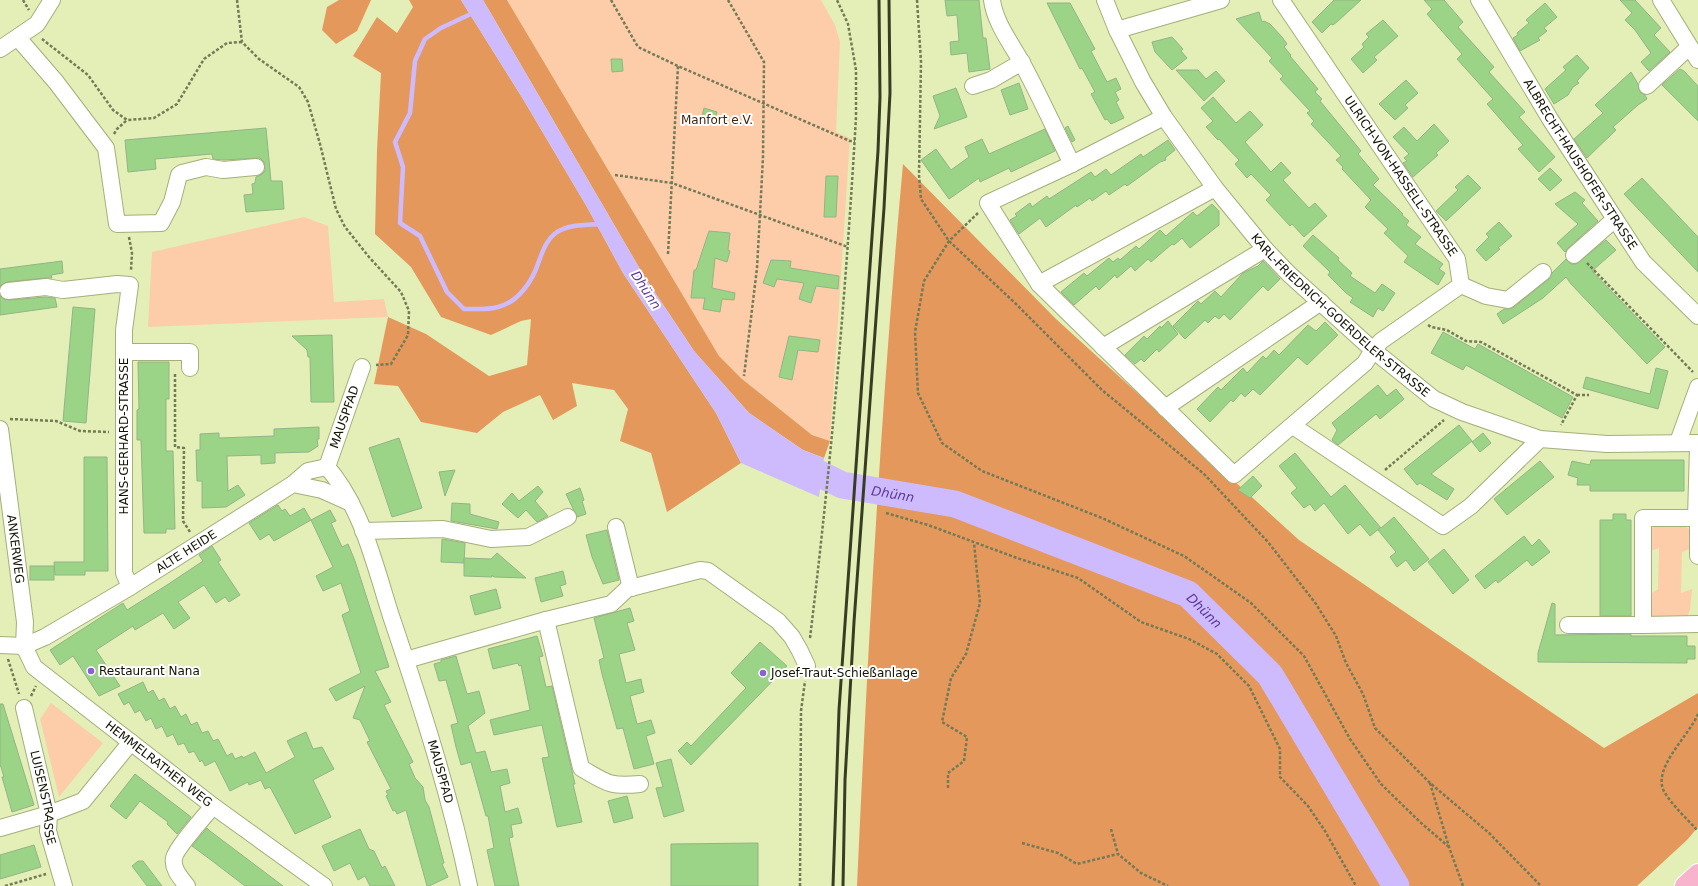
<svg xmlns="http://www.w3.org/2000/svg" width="1698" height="886" viewBox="0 0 1698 886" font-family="'DejaVu Sans',sans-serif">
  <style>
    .green { fill: #fdcdaa }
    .forest { fill: #e5985c }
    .water { fill: #cebbfe }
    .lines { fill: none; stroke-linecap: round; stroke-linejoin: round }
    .stream { stroke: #cebbfe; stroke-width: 4.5 }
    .river { stroke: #cebbfe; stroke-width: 27 }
    .building { fill: #9cd487; stroke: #92b486 }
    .minor-casing { stroke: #a4af7a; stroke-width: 18 }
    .major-casing { stroke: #fff; stroke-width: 22 }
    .path { stroke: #737a56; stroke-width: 2.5; stroke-dasharray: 3 2; stroke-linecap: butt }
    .minor { stroke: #fff; stroke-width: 16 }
    .major { stroke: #f8b3cd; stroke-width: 20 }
    .rail { stroke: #373c23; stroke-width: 3 }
    .poi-dot { fill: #8c5fd9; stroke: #fff; stroke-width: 1.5 }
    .labels { text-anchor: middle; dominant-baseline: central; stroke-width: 4; stroke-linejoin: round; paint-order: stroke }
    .park-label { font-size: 12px; fill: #45260c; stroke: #fff }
    .street-label { font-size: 12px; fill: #111402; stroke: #fff }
    .poi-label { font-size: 12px; fill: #111402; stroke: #fff; text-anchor: start }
    .water-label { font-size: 13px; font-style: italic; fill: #5d3897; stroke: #fff }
  </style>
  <rect width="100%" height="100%" fill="#e3efb7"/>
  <!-- green -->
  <g class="green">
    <path d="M507,0H821L835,25L840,42L836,132L850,138L830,441L812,435L742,379L719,356Z"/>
    <path d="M304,217L328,226L334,302L384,299L388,317L148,327L152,252Z"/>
    <path d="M1661,524L1682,525L1689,529L1692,548L1682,552L1681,593L1692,589L1690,610L1687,617H1652L1649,611L1648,596L1658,589L1659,548L1647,552L1649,537L1652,528Z"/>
    <path d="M51,703L103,743L59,797L40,719Z"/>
  </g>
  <!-- forest -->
  <g class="forest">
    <path d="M339,0H371L357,31L336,44L322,30L327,7Z"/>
    <path d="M409,0H461L523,99L587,207L623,273L716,413L741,463L667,512L651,453L620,441L628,409L614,390L572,383L577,406L553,420L540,395L503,412L477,433L421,422L398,386L374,384L388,317L426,334L489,376L527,365L531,319L521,321L491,335L441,317L411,267L375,234L377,150L381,73L353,56L377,17L397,33L413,7Z"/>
    <path d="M483,0H507L719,356L742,379L812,435L830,441L824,458L803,450L749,413L694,351L644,276Z"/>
    <path d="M903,164L1056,319L1299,540L1604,748L1698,693V827L1687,840L1637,886H857C868,645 881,404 903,164Z"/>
  </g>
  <!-- water -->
  <path class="water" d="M461,0H483L644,276L694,351L749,413L803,450L824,458L819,497L741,463L716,413L623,273L587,207L523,99Z"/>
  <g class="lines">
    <!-- stream -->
    <path class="stream" d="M475,12L441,28L425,39L415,61L410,113L395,142L403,167L400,223L420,236L447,292L464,309C476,309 487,310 498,307C519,302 533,280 539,261C543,250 547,239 557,232C570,224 586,225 601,224"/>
    <!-- river -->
    <path class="river" id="s1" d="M788,458L842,485L955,504L1188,594L1270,675L1396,886"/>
  </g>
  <!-- building -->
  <g class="building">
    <path d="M945,0H979L983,38H986L990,69L969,72L967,53L951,55L950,42L959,41L957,15L947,16Z"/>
    <path d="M1334,0H1361L1338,21L1333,25L1331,24L1322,33L1312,22Z"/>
    <path d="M1424,0H1444L1463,22L1458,27L1494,67L1489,72L1525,112L1519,117L1555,157L1539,172L1518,149L1523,145L1487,104L1493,99L1457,59L1462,54L1427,14L1432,9Z"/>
    <path d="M1620,0H1635L1661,28L1654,35L1670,52L1649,71L1641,62L1651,53L1635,30L1625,20L1632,13Z"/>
    <path d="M1047,3H1070L1095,49L1091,51L1107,82L1116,78L1121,89L1115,92L1119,100L1116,102L1124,118L1111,124L1107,119L1105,120L1091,94L1095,92L1082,68L1080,69Z"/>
    <path d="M1545,3L1557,17L1544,28L1547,31L1538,38L1540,40L1520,51L1513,38L1518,35L1517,33L1529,23L1526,20Z"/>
    <path d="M1259,12L1262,22L1264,21L1270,24L1282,37L1287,44L1284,47L1291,55L1290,56L1318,89L1315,92L1322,99L1320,101L1361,151L1358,154L1379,179L1373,185L1403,214L1402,215L1409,221L1406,225L1421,237L1415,244L1443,264L1439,269L1445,273L1438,285L1404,262L1408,256L1384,233L1388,229L1365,207L1371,200L1342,169L1343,167L1336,160L1341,156L1311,124L1314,121L1307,113L1310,111L1280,79L1283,76L1269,61L1272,58L1236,19Z"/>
    <path d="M1383,20L1398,36L1374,57L1377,60L1363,73L1351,59L1364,47L1362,44L1369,37L1366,34Z"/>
    <path d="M1172,37L1183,49L1181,51L1187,58L1172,70L1155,52L1152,42Z"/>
    <path d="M1577,55L1589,68L1577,81L1579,83L1573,87L1568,95L1554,104L1545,89L1566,70L1563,67Z"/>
    <path d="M611,59H622L623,71L612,72Z"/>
    <path d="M1680,69L1684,71L1698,86V121L1662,85Z"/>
    <path d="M1176,70H1198L1206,79L1216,71L1225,81L1204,101Z"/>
    <path d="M1631,72L1638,84L1640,92L1645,95L1647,99L1638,105L1613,127L1616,130L1587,158L1574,139L1603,113L1595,105Z"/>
    <path d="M1406,80L1418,93L1405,105L1408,108L1395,120L1379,104Z"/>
    <path d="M1019,83L1028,109L1010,115L1001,90Z"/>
    <path d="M956,88L967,117L934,129L940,116L933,96Z"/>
    <path d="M1213,97L1236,123L1250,111L1263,125L1245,142L1271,172L1281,162L1291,173L1283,180L1309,208L1315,203L1327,216L1304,237L1292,224L1290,226L1266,200L1271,195L1251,174L1247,178L1235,164L1239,160L1219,139L1218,140L1206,127L1213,121L1201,108Z"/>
    <path d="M704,108L717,112L714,124L701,120Z"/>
    <path d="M1434,124L1449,141L1436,153L1438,155L1413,177L1403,163L1407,161L1404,158L1409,154L1393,137L1404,127L1417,141Z"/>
    <path d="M1068,126L1075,140L1072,142L1065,128Z"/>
    <path d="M266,128L271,181H282L284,209L246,212L244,195L253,194L252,184L255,183L256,177L261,175L265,171L264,162L260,158L223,160L213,159L212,154L155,159L156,169L128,172L125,140Z"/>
    <path d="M1045,129L1055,151L1011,172L1009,168L980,182L979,178L949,199L921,160L936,149L951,170L969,157L965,147L982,139L989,154Z"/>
    <path d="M1168,140L1175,150L1165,158L1166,160L1160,162L1127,186L1125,184L1109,195L1106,191L1092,201L1090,198L1077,207L1076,205L1046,227L1040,218L1019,234L1010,220L1017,216L1015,214L1030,203L1032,207L1047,196L1049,199L1091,172L1095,177L1106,169L1111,175L1141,154L1143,157Z"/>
    <path d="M1550,168L1562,180L1550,191L1538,179Z"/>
    <path d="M1468,175L1481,188L1446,221L1436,211L1458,190L1455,187Z"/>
    <path d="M826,176H838L836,217H824Z"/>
    <path d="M1642,178L1698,237V272L1624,194Z"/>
    <path d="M1575,192L1585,200L1582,203L1598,221L1568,248L1565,252L1557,243L1578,224L1555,204Z"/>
    <path d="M1212,204L1219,211V225L1190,248L1182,238L1174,245L1172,244L1151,262L1148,259L1135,271L1131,266L1117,278L1115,275L1099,290L1096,286L1074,305L1061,292L1084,273L1087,276L1109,258L1113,262L1118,258L1120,260L1136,246L1139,249L1160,230L1166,236L1193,212L1197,216Z"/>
    <path d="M1499,222L1512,236L1498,248L1500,249L1486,261L1476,250L1489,237L1486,234Z"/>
    <path d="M709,231L730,233L728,250L730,251L727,262L715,258L712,288L735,293L734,300L722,299L720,312L703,309L705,298H691L694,270H696Z"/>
    <path d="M1313,235L1339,258L1338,260L1352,273L1350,276L1375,293L1382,284L1395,293L1383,311L1378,308L1373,317L1350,302L1353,298L1346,293L1328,275L1330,272L1303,246Z"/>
    <path d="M1606,240L1616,250L1592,271L1665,347L1647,364L1571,284L1566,277L1543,298L1503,324L1497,314L1504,309H1510L1514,307L1549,279L1552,273L1566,259L1571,264H1576Z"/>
    <path d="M771,260L791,261L790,268L839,276L838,289L816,286L811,303L799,299L804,283L777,279L774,287L763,283Z"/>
    <path d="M62,261L63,273L51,275L52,278H45L7,282L0,286V269Z"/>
    <path d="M1263,261L1280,279L1268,291L1263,286L1230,320L1224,314L1219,319L1215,316L1208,323L1205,320L1185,339L1173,326L1198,301L1201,304L1215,291L1221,297L1243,273L1258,266Z"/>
    <path d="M0,296L4,299L9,300L46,297L55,298L57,307L0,315Z"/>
    <path d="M73,307L95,309L86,423L63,421Z"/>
    <path d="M1168,321L1178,334L1159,352L1157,349L1144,362L1141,359L1135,364L1125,355L1144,336L1147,339L1160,326L1161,328Z"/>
    <path d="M1325,322L1338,335L1307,365L1298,357L1260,395L1253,389L1245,397L1241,393L1233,402L1231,400L1210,422L1197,409L1218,387L1221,390L1243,368L1247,373L1263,356L1266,359L1274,350L1279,355L1308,325L1316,331Z"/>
    <path d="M1443,332L1475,349L1478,344L1573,397L1562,418L1466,365L1463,370L1431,353Z"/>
    <path d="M332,335L334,402H311L310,357H308L307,350L292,336Z"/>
    <path d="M789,336L820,340L818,352L798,350L792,380L779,377Z"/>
    <path d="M138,362H169V399H166V451H173L175,529H166V533H144L141,440H137V410L139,409Z"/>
    <path d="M1656,368L1668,371L1658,409L1583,388L1586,377L1650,394Z"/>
    <path d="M1378,385L1387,396L1396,389L1404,399L1380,419L1376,414L1338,445L1332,440L1337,430L1332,423Z"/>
    <path d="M1459,425L1472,441L1431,474L1454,489L1447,500L1420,483L1417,485L1404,469Z"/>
    <path d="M319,427V439H317L318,446L309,452L275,453V463L261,464V455L227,456L228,491L238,485L245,495L226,507L202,508V481H197L196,450H200V434L219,433V438L274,436V429Z"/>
    <path d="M1483,433L1491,443L1480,452L1472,442Z"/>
    <path d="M399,438L422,508L392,517L369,448Z"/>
    <path d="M1295,453L1331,497L1345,485L1381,528L1394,517L1429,559L1414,571L1406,560L1397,567L1390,557L1396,552L1378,530L1380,528L1370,536L1360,524L1348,534L1324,503L1315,511L1310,504L1304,508L1291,493L1297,488L1279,466Z"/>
    <path d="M84,457H107L108,571H85V575H55L54,562H84Z"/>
    <path d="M1591,460H1684V491H1590V485H1577L1578,478L1568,475L1572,461L1590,465Z"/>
    <path d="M1540,461L1554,477L1507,515L1494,499Z"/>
    <path d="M455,470L445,496L439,472Z"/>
    <path d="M1253,476L1262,486L1250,498L1238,490Z"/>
    <path d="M538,486L543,492L535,501L548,516L537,522L526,510L518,518L502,504L512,493L519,501Z"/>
    <path d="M580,488L584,500L582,501L586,514L577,517L566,494Z"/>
    <path d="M452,503L470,504V514L499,522L497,529L451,521Z"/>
    <path d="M278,505L282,511L285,509L290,516L304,508L311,520L274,541L269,534L260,540L249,523Z"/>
    <path d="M330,510L336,521L331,523L342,547L348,544L355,561L389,667L375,671L391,702L384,705L413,762L409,764L415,778L423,787L425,800L429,807L444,863L442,864L448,877L429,886H427L406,810L397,814L395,810L393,811L386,796L388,795L386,791L391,789L367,742L370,741L360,720L353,718L365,686L336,701L329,689L361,673L342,615L350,611L341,583L323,591L316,576L333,567L311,520Z"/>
    <path d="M1613,514H1626V520H1631V616H1600V520H1613Z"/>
    <path d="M607,530L619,580L603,584L592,557L586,535Z"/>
    <path d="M1524,536L1532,546L1539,539L1550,552L1532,566L1527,560L1498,583L1496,580L1485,589L1475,576Z"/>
    <path d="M442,539L465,543L464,563L441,562Z"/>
    <path d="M212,546L221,560L218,562L240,595L229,602L225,597L216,603L204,585L178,602L190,618L174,629L163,613L135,630L133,626L96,650L120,686L99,696L73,656L60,665L50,650L123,603L127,610L167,585L203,561L199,555Z"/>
    <path d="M1444,549L1469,580L1453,594L1428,562Z"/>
    <path d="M497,553L526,578L494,577L492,575V577L464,576V558L491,559Z"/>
    <rect x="30" y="566" width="24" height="14"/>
    <path d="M563,571L566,584L560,586L563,596L541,602L535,578Z"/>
    <path d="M496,589L501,608L475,615L470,596Z"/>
    <path d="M1552,603L1555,604V635L1631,634V636H1687V646H1695V659H1687V663L1538,662V653Z"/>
    <path d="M630,608L634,621L627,623L635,650L619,654L626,683L641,679L642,685L644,692L630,696L637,724L651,720L655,733L646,736L654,764L634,769L623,728L617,729L602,674L599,660L604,658L594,618Z"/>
    <path d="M537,636L543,656L539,657L546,687L552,686L575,784H573L582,822L557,827L542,758L549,757L542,725L494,735L490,720L530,710L521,665L519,666L518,663L493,669L488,649Z"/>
    <path d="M760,642L787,666L691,765L678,751L687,742L691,746L746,688L731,673Z"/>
    <path d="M456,656L467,694L479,691L485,713L468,726L476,753L485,751L491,772L507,769L510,783L500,786L505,812L518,808L522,823L511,825L513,837L509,838L519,886H495L487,850L494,848L488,816H486L471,762L461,765L456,747L451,725L458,723L446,680L439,681L434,664L441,662V660Z"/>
    <path d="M143,682L148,693L153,690L159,701L164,698L170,709L175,706L181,717L186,714L191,725L197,722L202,733L208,731L213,741L218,739L227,756L232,753L235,759L242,756L243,758L255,752L266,773L295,757L287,741L306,732L313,749L322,747L334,769L313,780L331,817L295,834L270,787L265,789L261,780L249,785L248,782L230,791L215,761L205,766L202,760L200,762L194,751L189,753L184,743L178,745L173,734L167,737L162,726L156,729L151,718L146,721L140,710L135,713L129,702L124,705L118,694Z"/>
    <path d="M0,704H3L34,805L12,812L2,777H4L0,764Z"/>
    <path d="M671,759L684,811L664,817L656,788L663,787L656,763Z"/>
    <path d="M135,774L191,817L177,834L167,824L168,822L140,801L126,819L110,806Z"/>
    <path d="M627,796L633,818L614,823L608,801Z"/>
    <path d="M207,828L210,831L283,886H245L211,860L192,846Z"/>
    <path d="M360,829L369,849L374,851L382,868L385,866L395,886H370L365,876L358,880L350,863L334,871L322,846Z"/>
    <path d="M758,843V886H671V844Z"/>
    <path d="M34,845L41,867L0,879V855Z"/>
    <path d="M138,861H143L162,886H147L132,866Z"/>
  </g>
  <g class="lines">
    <!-- minor casing -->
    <g class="minor-casing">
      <g id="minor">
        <path d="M992,0C995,23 1011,43 1022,63C1040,96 1055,130 1072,164"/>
        <path id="s2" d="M1105,0L1117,30L1143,82L1164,117L1215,188L1265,249L1289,274L1373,350L1434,399L1462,412L1540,439L1607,444L1698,443"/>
        <path id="s3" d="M1281,0L1457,259L1461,285"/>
        <path id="s4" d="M1479,0L1550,119L1643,262L1698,316"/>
        <path d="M1661,0L1698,60"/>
        <path d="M1117,30L1221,0"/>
        <path d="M18,38L56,82L106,148L117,224L161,223L172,202L179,175L182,173L206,167L223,170L256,167"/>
        <path d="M0,49L37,24L52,0"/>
        <path d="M973,86L991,80L1022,62"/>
        <path d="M1647,86L1689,47"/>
        <path d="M1164,117L1072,164L988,203L1039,284L1234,475L1365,363L1373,350L1381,341L1461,285"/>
        <path d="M1574,255L1615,219"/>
        <path d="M1039,284L1215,188"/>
        <path d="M1461,285L1486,296L1508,300L1543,272"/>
        <path d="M8,291L46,287L63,290L117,284L130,285L124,330V573L130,587"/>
        <path d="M1103,347L1265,249"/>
        <path d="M124,352H190V368"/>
        <path d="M1165,408L1321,302"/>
        <path d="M1293,426L1443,526L1471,506L1540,439"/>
        <path id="s5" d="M0,429L25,622L24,646L34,667L213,806L324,886"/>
        <path d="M1678,442L1698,387"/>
        <path d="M1698,447L1696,518L1698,521V556"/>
        <path id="s6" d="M327,467L362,367"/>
        <path id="s7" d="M293,484L308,471L327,467C362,507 375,566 391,616C421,705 450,794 469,886"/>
        <path d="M1696,518H1643V625L1698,624"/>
        <path d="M616,527L631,588"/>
        <path d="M363,531L443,529L491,539L528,537L568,517"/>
        <path d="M546,620L581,768C607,783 609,787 640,784"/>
        <path d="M1568,625H1643"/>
        <path id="s8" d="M0,645L24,646L45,637L130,587L293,484L322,490L351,503"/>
        <path d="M406,660L546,620L611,604L627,589L700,570L708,571L778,621L792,637L800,651L807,666"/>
        <path id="s9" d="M24,708L49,814L48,831L64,886"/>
        <path d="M0,828L49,814L83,801L131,742"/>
        <path d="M187,886C181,878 172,869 174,858C176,848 205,816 213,806"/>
      </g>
    </g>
    <!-- major casing -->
    <g class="major-casing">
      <path id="major" d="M1685,886L1698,874"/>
    </g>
    <!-- path -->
    <g class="path">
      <path d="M23,0L29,10"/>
      <path d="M237,0L242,42L259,59L299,87L308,102L320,144L336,209L345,227L369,257L401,292L409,311L408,335L391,364L376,365"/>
      <path d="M611,0L638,47L678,66L850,141H855"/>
      <path d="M728,0L764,62L763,157L760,214L757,268L744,376"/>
      <path d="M917,0L921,62L919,175L921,199L949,241L1015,303L1102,390L1204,474L1268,542L1316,604L1336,636L1346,663L1363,694L1375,728L1430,783L1489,833L1541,886"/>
      <path d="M42,39L88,75L113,110L127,120L154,118L177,104L204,59L227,43L242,42"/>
      <path d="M114,134L117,129L127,120"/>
      <path d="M615,175L672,183L848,247"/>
      <path d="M978,213L949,241L924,281L915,332L918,393L942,443L982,471L1102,518L1184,556L1251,603L1304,656L1350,739L1381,784L1420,822L1449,847"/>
      <path d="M129,237L132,253L131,270"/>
      <path d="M668,254L678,66"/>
      <path d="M1587,263L1693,372"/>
      <path d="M1428,325L1431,327L1447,330L1466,341L1481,342L1577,395L1561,425"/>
      <path d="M175,374V447L184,448L183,521L190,532"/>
      <path d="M1577,395H1589"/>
      <path d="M10,419L56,421L80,431L109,432"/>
      <path d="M1385,470L1444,420"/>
      <path d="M886,513L928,525L1017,558L1078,578L1141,622L1189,639L1217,654L1249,686L1280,749V777L1308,806L1325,831L1356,886"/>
      <path d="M810,638C831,465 846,291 856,117V70L848,24L837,0"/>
      <path d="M8,659L19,694"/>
      <path d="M31,696L36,686"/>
      <path d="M1698,714C1689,736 1650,770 1665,793C1674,807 1687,819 1698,831"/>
      <path d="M1430,783L1449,847L1463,886"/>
      <path d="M948,788V773L964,761L967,737L942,722L951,678L966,654L980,603L974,543"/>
      <path d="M1111,829L1118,854"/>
      <path d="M1022,843L1058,853L1077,864L1118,854L1141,873L1168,886"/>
      <path d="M5,886L46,874"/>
      <path d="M800,886L801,711L805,681"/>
    </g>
    <!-- minor -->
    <use href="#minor" class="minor"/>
    <!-- major -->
    <use href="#major" class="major"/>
    <!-- rail -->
    <g class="rail">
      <path d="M833,886L839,710L878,151L880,97L879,0"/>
      <path d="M843,886L845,780L854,622L884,208L890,93L889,0"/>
    </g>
  </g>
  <!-- markers -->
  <g class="poi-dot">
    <circle cx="91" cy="671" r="4"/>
    <circle cx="763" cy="673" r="4"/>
  </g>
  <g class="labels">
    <!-- park labels -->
    <g class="park-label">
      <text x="717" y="120">Manfort e.V.</text>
    </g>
    <!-- street labels -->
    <g class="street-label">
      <text stroke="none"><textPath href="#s4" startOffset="193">ALBRECHT-HAUSHOFER-STRASSE</textPath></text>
      <text stroke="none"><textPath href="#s3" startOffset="213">ULRICH-VON-HASSELL-STRASSE</textPath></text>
      <text stroke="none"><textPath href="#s2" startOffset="398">KARL-FRIEDRICH-GOERDELER-STRASSE</textPath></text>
      <text stroke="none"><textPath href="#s6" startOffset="53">MAUSPFAD</textPath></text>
      <text transform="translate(124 436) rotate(-90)">HANS-GERHARD-STRASSE</text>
      <text stroke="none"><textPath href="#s5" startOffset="121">ANKERWEG</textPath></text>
      <text stroke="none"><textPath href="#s8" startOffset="212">ALTE HEIDE</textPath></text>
      <text stroke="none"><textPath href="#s5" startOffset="400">HEMMELRATHER WEG</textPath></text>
      <text stroke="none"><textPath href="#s7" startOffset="366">MAUSPFAD</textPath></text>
      <text stroke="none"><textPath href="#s9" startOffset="92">LUISENSTRASSE</textPath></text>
    </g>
    <!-- poi labels -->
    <g class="poi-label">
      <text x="99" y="671">Restaurant Nana</text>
      <text x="771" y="673">Josef-Traut-Schießanlage</text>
    </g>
    <!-- water labels -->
    <g class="water-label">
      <text transform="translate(646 290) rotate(57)">Dhünn</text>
      <text stroke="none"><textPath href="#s1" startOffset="112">Dhünn</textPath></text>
      <text stroke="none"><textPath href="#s1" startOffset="448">Dhünn</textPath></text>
    </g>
  </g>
</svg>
